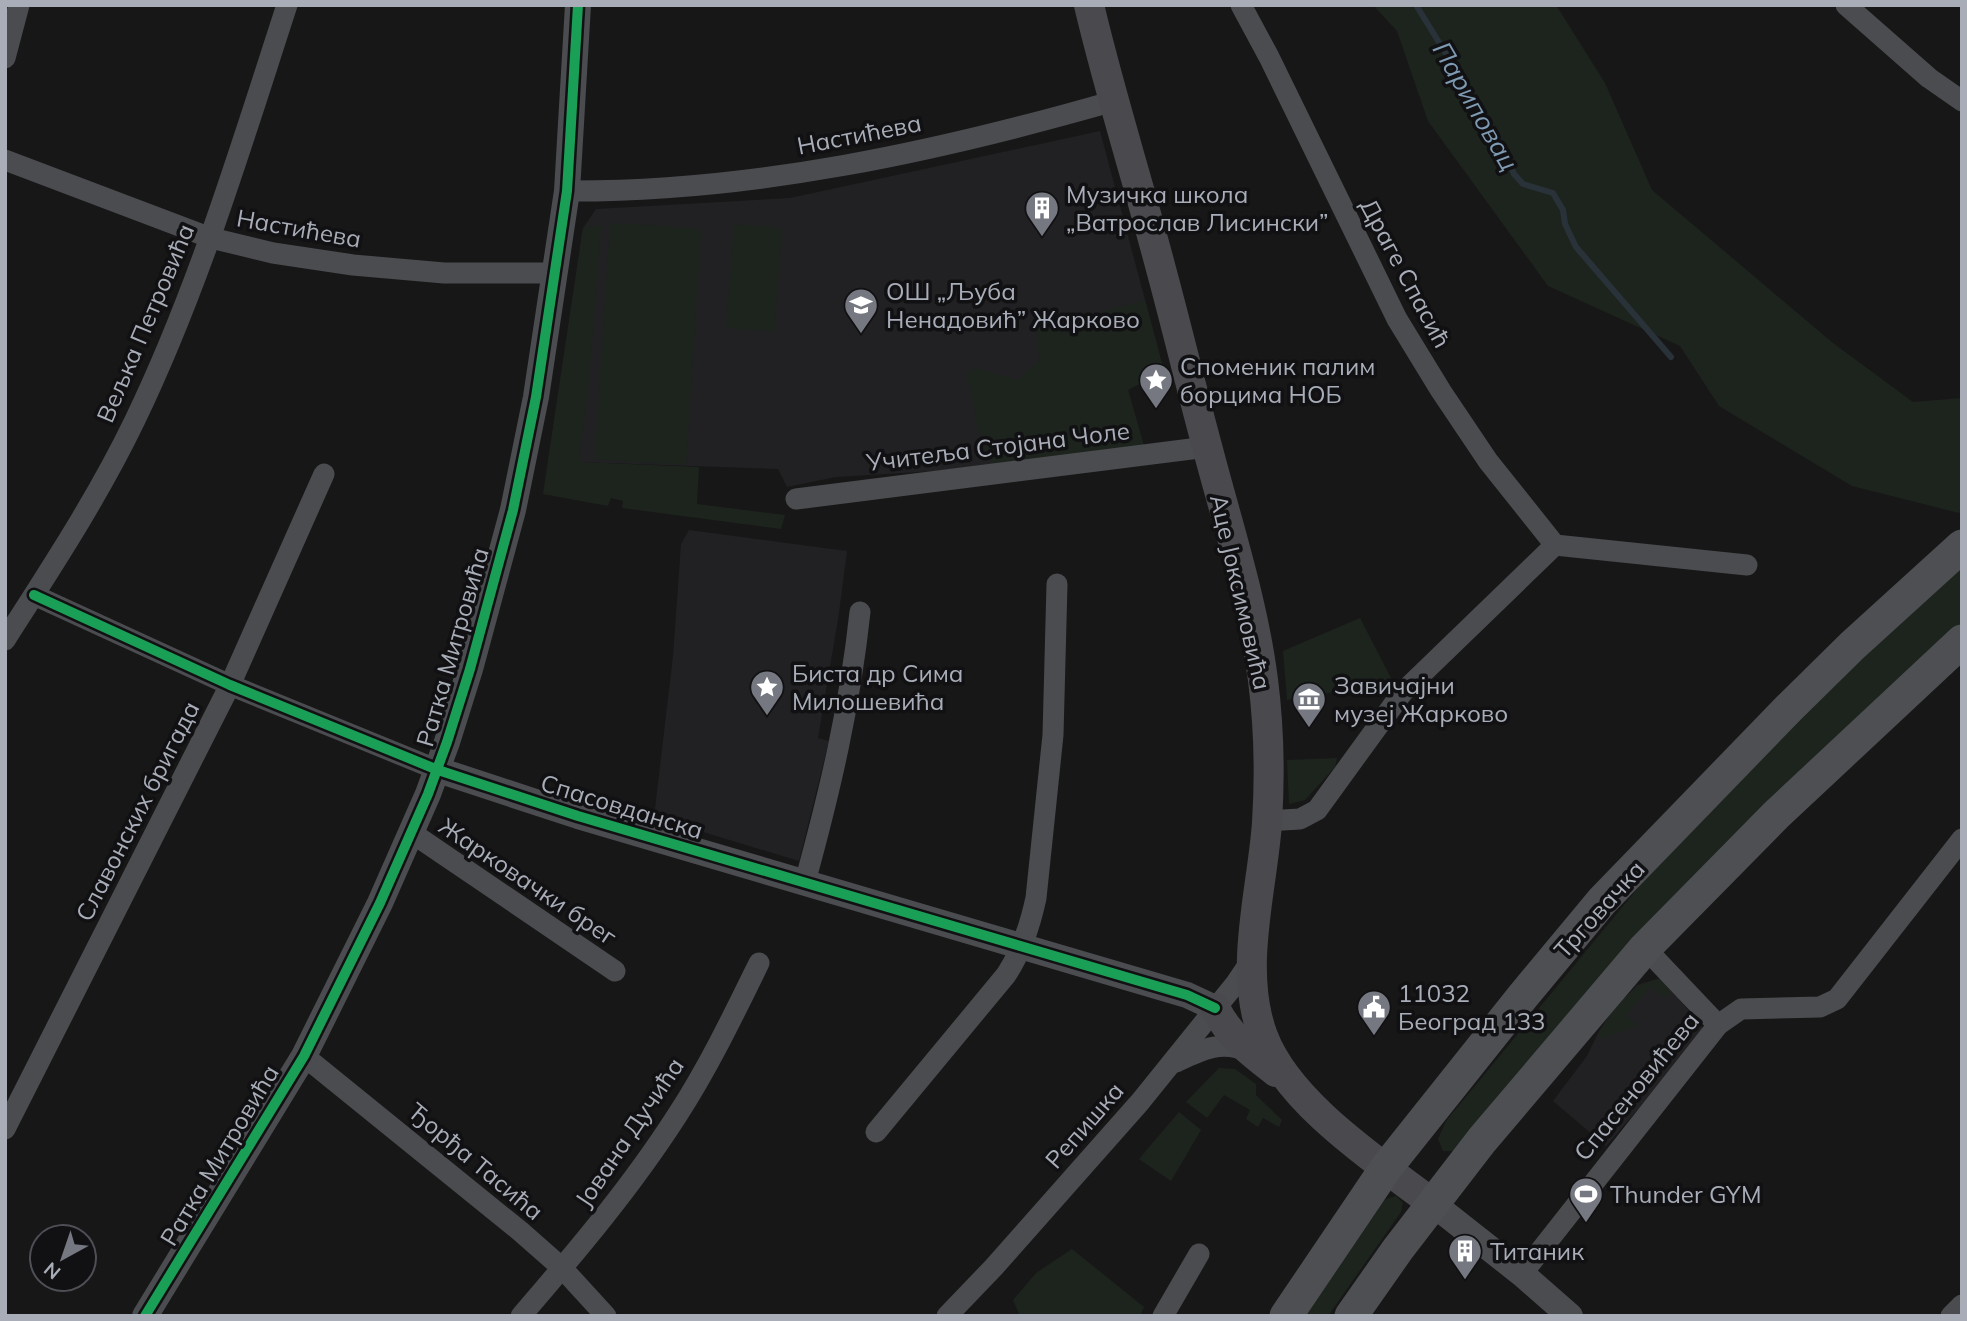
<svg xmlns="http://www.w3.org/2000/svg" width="1967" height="1321" viewBox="0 0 1967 1321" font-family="Mulish,sans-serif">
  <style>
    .built { fill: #212123 }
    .green { fill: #1d241e }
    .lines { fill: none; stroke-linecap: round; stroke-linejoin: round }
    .stream { stroke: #2a3239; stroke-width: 6 }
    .minor { stroke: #4b4c50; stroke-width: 21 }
    .tertiary { stroke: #4b4c50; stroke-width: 26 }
    .secondary { stroke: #4a4a4e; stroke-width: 30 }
    .primary { stroke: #4d4f52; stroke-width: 33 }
    .cycleway-casing { stroke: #111113; stroke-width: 15 }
    .cycleway { stroke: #1a9f57; stroke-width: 10 }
    .labels { text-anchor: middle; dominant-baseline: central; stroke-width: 7; stroke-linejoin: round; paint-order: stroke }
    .street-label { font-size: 24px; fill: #a8adb8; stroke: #111113 }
    .poi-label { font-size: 24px; fill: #a8adb8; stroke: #111113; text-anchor: start }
    .water-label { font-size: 26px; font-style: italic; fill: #7f9bb3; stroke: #111113 }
  </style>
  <rect width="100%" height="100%" fill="#171717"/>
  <!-- built -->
  <g class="built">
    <path d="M1100,131L1164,371L1128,390L1144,446L935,471L836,477L787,487L778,469L548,461L583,228L596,209L790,198Z"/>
    <path d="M689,530L847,551L839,613L818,738L829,741L799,861L654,817L673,656L681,544Z"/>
    <path d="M1658,979L1671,989L1702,1027L1703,1035L1606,1146L1553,1101L1587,1056L1598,1033L1609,1016L1637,985Z"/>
  </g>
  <!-- green -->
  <g class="green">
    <path d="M1373,5H1556L1605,83L1652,190L1833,343L1913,402L1962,398V511L1959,513L1852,486L1719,406L1680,346L1548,286L1428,121L1397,31Z"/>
    <path d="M610,223L701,229L686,465L595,459Z"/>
    <path d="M734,224L782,228L774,332L726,328Z"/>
    <path d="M601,225L589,378L579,462L699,467L697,504L785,515L781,529L622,508L623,501L611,498L608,506L543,494L583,228Z"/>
    <path d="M1145,300L1164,371L1128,390L1144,446L992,464L978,429L967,372L975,368L1017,380L1039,361L1037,329Z"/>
    <path d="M1962,567V624L1917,666L1453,1151H1443L1438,1139L1446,1121L1666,854L1778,735Z"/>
    <path d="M1360,618L1393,682L1287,700L1283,651Z"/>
    <path d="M1337,758L1335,767L1305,800L1289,804L1287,760Z"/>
    <path d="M1658,979L1664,980L1671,989L1666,999L1651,986L1626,1015L1637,1025L1603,1039L1598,1033C1614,1009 1629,985 1658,979Z"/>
    <path d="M1219,1068L1235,1069L1256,1084V1095L1282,1120L1279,1127L1263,1118L1258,1127L1246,1119L1250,1110L1224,1095L1207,1118L1186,1102Z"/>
    <path d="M1179,1112L1201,1130L1171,1181L1139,1159Z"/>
    <path d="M1396,1196L1403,1203L1401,1212L1328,1316H1300L1375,1208L1386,1199Z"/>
    <path d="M1072,1249L1144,1307L1140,1316H1020L1013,1300L1036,1273Z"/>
  </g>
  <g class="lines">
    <!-- stream -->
    <path class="stream" d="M1416,5L1495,133L1514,174L1523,184L1553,193L1563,210L1565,224L1576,247L1671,357"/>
    <!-- minor -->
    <g class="minor">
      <path d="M1241,5L1269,57L1397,319L1441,391L1488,461L1555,545L1747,565"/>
      <path d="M1846,5L1929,78L1962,101"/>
      <path d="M5,58L19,5"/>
      <path d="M5,160L211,238L273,253L353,265L444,273H555"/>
      <path d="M567,191C752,192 936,152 1114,101"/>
      <path d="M796,499L1207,447"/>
      <path d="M34,595L230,685L438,770"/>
      <path d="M5,640C51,568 98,497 135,420C199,287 241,146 287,5"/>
      <path d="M1267,821L1300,819L1317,810L1402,693L1555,545"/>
      <path d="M412,833L615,971"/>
      <path d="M805,882C830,791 850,706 860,612"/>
      <path d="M1645,948L1718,1025"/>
      <path d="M304,1056L520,1231L562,1268L606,1316"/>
      <path d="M1176,1062C1201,1050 1222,1039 1249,1052"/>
      <path d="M5,1129L230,685L324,474"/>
      <path d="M876,1132L1006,975C1022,951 1030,926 1036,898L1053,735L1057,584"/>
      <path d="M1522,1274L1718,1025L1741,1009L1820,1007L1837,999L1962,839"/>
      <path d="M521,1316C577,1251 632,1186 678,1114C709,1066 734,1014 759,963"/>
      <path d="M947,1316L994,1267L1140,1102L1236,983L1251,961"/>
      <path d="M1163,1316L1199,1254"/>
      <path d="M1951,1316L1962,1305"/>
    </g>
    <!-- tertiary -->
    <g class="tertiary">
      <path d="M438,770L578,816L1187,995L1215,1008"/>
      <path d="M1432,1203L1522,1274L1570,1316"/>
      <path d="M145,1316L304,1056L380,903L428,794L447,742L470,669L513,510L536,397L567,191L578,5"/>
    </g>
    <!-- secondary -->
    <g class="secondary">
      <path d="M1089,5C1110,94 1138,181 1161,269C1177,328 1191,387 1207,446C1227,523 1253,601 1263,680C1269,727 1270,776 1267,823C1262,892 1238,969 1263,1036C1288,1103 1377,1161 1432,1203"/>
      <path d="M1215,1008C1229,1036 1251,1053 1276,1072"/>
    </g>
    <!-- primary -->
    <g class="primary">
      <path d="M1286,1316L1386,1168L1523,996L1602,901L1788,709L1852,646L1962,546"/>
      <path d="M1351,1316L1398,1249L1482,1140L1645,948L1776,815L1962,641"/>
    </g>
    <!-- cycleway casing -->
    <g class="cycleway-casing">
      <g id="cycleway">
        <path d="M34,595L230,685L438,770L578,816L1187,995L1215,1008"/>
        <path d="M145,1316L304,1056L380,903L428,794L447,742L470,669L513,510L536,397L567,191L578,5"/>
      </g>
    </g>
    <!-- cycleway -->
    <use href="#cycleway" class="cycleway"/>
  </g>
  <!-- icons -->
  <defs>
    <g id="building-pin" transform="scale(1.75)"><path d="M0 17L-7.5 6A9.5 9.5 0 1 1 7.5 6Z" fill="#757880" stroke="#111113"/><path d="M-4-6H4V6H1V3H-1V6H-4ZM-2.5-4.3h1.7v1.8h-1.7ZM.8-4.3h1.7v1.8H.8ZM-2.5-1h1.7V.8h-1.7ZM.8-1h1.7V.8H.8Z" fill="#fff"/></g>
    <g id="school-pin" transform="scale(1.75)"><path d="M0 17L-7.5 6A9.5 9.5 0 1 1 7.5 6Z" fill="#757880" stroke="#111113"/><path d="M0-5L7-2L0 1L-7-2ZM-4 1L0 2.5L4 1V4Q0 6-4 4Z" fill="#fff"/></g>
    <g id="sight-pin" transform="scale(1.75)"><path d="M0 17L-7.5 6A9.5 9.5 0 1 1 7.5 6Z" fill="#757880" stroke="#111113"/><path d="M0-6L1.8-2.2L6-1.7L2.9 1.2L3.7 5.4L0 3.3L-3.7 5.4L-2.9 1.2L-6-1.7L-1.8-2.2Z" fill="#fff"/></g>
    <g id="museum-pin" transform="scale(1.75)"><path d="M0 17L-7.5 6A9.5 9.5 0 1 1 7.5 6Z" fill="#757880" stroke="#111113"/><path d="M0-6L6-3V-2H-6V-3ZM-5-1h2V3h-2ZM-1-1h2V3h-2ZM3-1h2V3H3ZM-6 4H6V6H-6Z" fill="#fff"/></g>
    <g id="civic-pin" transform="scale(1.75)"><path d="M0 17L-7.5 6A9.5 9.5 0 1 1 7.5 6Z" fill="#757880" stroke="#111113"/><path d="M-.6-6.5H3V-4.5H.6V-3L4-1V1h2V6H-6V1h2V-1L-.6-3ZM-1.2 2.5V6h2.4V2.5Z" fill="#fff"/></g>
    <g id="stadium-pin" transform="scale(1.75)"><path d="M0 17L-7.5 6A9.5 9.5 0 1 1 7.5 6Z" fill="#757880" stroke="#111113"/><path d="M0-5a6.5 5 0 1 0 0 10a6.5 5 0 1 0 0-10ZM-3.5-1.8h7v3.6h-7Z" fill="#fff"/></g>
  </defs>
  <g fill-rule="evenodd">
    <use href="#building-pin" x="1042" y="208"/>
    <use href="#school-pin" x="861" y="305"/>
    <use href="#sight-pin" x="1156" y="380"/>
    <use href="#sight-pin" x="767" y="687"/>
    <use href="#museum-pin" x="1309" y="699"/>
    <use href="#civic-pin" x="1374" y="1007"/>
    <use href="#stadium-pin" x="1586" y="1194"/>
    <use href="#building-pin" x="1465" y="1251"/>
  </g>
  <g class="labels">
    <!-- street labels -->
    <g class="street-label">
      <text transform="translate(859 134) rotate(-11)">Настићева</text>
      <text transform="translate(299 228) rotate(10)">Настићева</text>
      <text transform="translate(1406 273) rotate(62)">Драге Спасић</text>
      <text transform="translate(145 323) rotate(-67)">Вељка Петровића</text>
      <text transform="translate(998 446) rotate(-7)">Учитеља Стојана Чоле</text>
      <text transform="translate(1241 592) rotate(77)">Аце Јоксимовића</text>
      <text transform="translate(452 647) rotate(-74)">Ратка Митровића</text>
      <text transform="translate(622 806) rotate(17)">Спасовданска</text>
      <text transform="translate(137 811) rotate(-63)">Славонских бригада</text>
      <text transform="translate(528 881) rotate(34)">Жарковачки брег</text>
      <text transform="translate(1599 909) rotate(-48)">Трговачка</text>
      <text transform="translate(1636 1086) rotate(-51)">Спасеновићева</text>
      <text transform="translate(1084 1125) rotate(-49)">Репишка</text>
      <text transform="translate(629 1132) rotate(-56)">Јована Дучића</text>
      <text transform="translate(219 1155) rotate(-59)">Ратка Митровића</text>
      <text transform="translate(476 1161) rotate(40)">Ђорђа Тасића</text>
    </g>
    <!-- poi labels -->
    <g class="poi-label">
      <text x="1066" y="194">Музичка школа<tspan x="1066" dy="28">„Ватрослав Лисински”</tspan></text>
      <text x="886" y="291">ОШ „Љуба<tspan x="886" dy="28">Ненадовић” Жарково</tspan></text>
      <text x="1180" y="366">Споменик палим<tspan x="1180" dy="28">борцима НОБ</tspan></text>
      <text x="792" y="673">Биста др Сима<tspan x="792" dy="28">Милошевића</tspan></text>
      <text x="1334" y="685">Завичајни<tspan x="1334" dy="28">музеј Жарково</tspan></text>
      <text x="1398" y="993">11032<tspan x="1398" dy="28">Београд 133</tspan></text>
      <text x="1610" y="1194">Thunder GYM</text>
      <text x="1490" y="1251">Титаник</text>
    </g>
    <!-- water labels -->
    <g class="water-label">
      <text transform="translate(1476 106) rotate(60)">Париповац</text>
    </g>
  </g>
  <!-- border -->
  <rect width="1967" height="1321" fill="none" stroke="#a8adb8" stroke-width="14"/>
  <!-- north arrow -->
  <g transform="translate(63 1258) rotate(220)"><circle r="33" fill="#111113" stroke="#4d4f55" stroke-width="2"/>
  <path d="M0-5L12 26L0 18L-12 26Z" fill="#757880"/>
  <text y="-10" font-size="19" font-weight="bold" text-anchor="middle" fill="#a8adb8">N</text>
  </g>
</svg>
